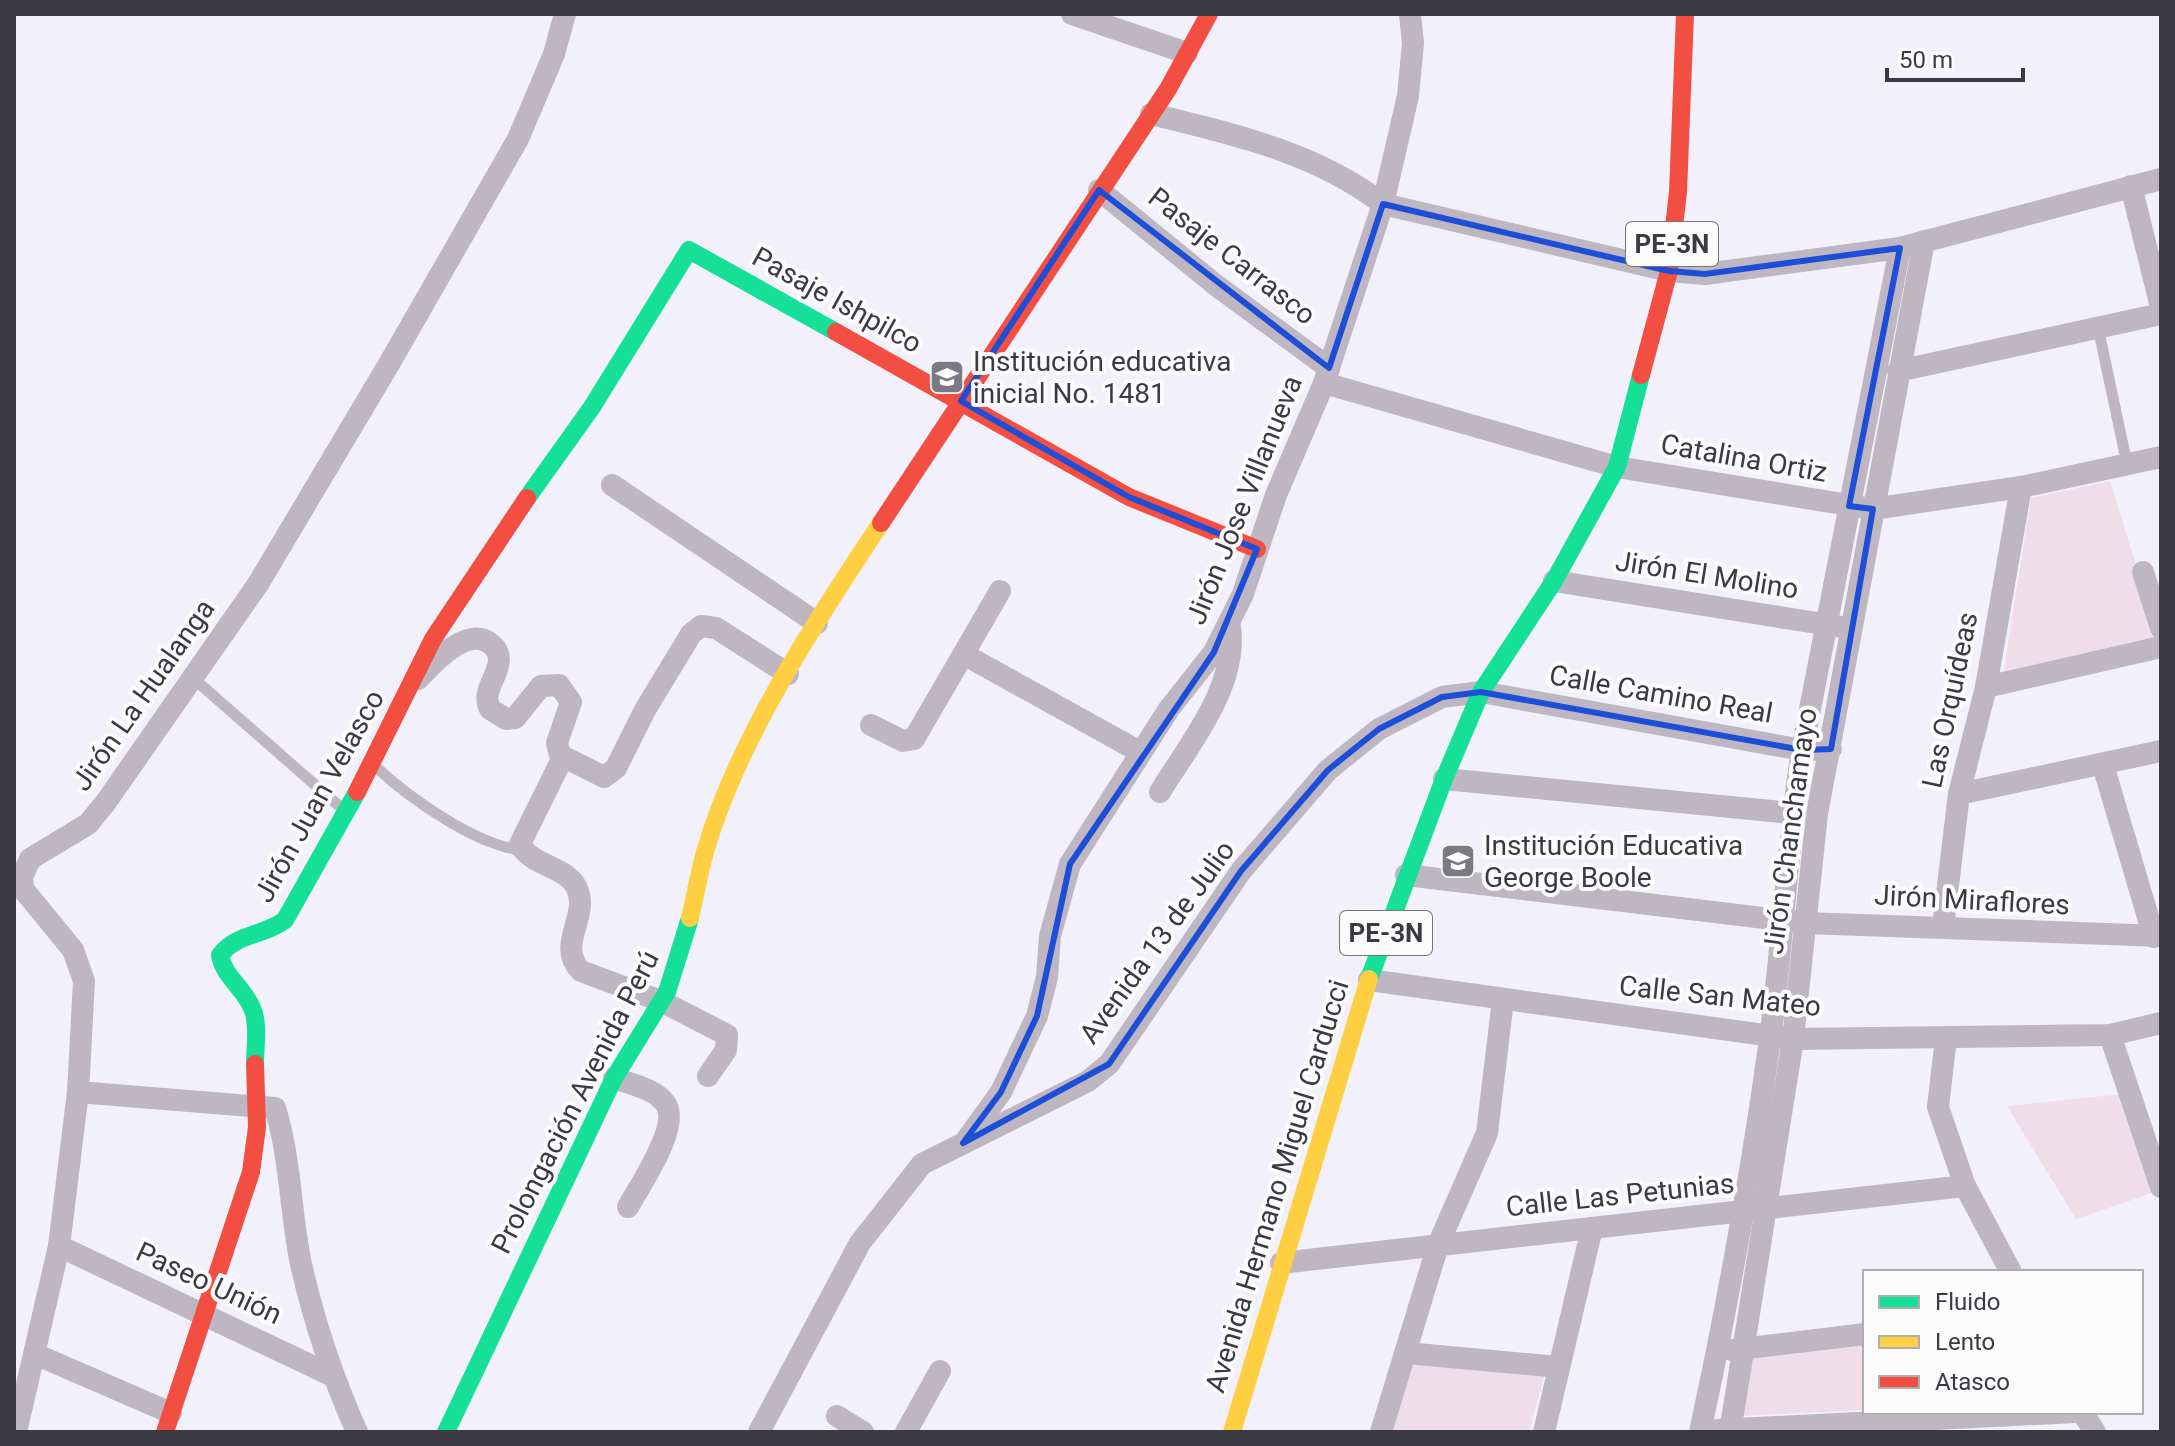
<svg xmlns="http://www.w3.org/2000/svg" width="2175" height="1446" viewBox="0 0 2175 1446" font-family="Roboto,sans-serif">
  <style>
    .green { fill: #efdde8 }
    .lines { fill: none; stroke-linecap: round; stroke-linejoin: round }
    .lane { stroke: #beb7c1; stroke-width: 11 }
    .street { stroke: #beb7c1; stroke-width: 22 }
    .fast { stroke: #16e098; stroke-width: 18 }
    .slow { stroke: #ffcf43; stroke-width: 18 }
    .jam { stroke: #f24e42; stroke-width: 18 }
    .marked { fill: none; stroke: #1d4ed8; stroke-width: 6; stroke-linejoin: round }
    .labels { text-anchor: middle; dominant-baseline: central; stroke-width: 8; stroke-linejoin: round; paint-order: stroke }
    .shield { fill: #fbfbfb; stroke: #75747a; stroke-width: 2 }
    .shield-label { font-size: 26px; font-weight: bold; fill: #3b3a43 }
    .street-label { font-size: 28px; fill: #3b3a43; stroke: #fbfbfb }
    .poi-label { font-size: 28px; fill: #3b3a43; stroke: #fbfbfb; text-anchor: start }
  </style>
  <rect width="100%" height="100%" fill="#f1f0fb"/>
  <!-- green -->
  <g class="green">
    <path d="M2110,481L2159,640L2003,675L2031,498Z"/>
    <path d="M2122,1094L2155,1192L2076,1219L2007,1106Z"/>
    <path d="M1865,1345V1410L1740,1416L1751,1358Z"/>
    <path d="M1409,1355L1546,1370L1529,1432H1385Z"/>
  </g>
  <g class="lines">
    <!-- lane -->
    <g class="lane">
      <path d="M2098,327L2127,464"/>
      <path d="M193,678L346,812"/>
      <path d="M376,767C409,798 477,846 522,850"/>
    </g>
    <!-- street -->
    <g class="street">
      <path d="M1072,14L1187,53"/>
      <path d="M1151,114C1233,134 1315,152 1383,204L1669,271L1705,274L1900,248L2161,179"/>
      <path d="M2131,186L2161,307"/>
      <path d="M1099,190L1217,286L1329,368"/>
      <path d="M1898,371L2161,314"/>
      <path d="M1324,383L1617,467L1873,509L2021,487L2161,457"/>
      <path d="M612,485L817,623"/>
      <path d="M2143,572L2161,628"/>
      <path d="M1554,581L1842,627"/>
      <path d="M965,655L1140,752"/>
      <path d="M418,679C434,662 468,625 491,644C496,648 499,654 499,660C498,678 481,691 490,709L506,719L515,718L541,686L559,685L571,702L557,743L560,755L604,777L616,768L645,710L691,634L701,626L716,628L788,674"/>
      <path d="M1986,687L2161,647"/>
      <path d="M871,725L903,741L914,739L1000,591"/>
      <path d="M562,759L520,844C531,867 570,866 578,891C588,918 556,946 581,971L661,1001L727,1035L726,1050L708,1076"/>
      <path d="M2103,765L2154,937"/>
      <path d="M1444,779L1792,813"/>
      <path d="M1160,792C1190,743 1238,686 1230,627"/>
      <path d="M1959,794L2161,751"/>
      <path d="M1406,875L1805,923L2161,936"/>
      <path d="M1943,927L1959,794L1986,687L2021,487"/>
      <path d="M1369,980L1793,1039L2110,1035L2161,1023"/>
      <path d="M2110,1035L2161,1187"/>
      <path d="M1946,1038L1938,1107L1965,1186L2011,1272"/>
      <path d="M614,1078C630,1084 654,1088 665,1103C682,1125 640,1185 628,1207"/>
      <path d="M78,1092L275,1108C291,1159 290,1212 301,1264C314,1322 333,1378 357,1432"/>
      <path d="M967,1139L1001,1092L1037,1016L1047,977L1050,936L1070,864L1169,709L1214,652L1243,594L1276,495L1324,383L1383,204L1408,96L1413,43L1410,14"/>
      <path d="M59,1246L333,1376"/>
      <path d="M1281,1263L1965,1186"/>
      <path d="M1732,1350L1865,1334"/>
      <path d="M1406,1353L1559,1367"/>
      <path d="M35,1354L171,1413"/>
      <path d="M2082,1412L2095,1432"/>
      <path d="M837,1416L863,1432"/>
      <path d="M1718,1430L2075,1412"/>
      <path d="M16,1432L59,1246L78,1092L84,981L73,950L23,889L22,877L30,859L88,824L106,802L258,584L389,364L518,139L554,54L565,14"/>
      <path d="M759,1432L860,1243L922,1164L1088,1081L1109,1064L1241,871L1328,770L1379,729L1442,697L1481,692L1802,750L1831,749"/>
      <path d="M906,1432L940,1371"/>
      <path d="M1381,1432L1438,1245L1487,1133L1503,1000"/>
      <path d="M1544,1432L1592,1228"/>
      <path d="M1700,1432C1728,1302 1752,1171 1770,1039C1783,942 1787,846 1802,750L1900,248"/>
      <path d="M1730,1432L1793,1039L1817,814L1924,241"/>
    </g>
    <!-- fast -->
    <g class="fast">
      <path d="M527,498L592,407L689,250L836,332"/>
      <path d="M1369,979L1444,779L1481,692L1554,581L1617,467L1641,375"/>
      <path d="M255,1064C255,1048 259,1023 252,1008C244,988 223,976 220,955C237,933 264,936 285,920L357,792"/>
      <path d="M446,1432L614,1078L667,992L690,918"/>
    </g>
    <!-- slow -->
    <g class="slow">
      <path d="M690,918C695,896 699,874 705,852C737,740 817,619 881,523"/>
      <path d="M1232,1432L1369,979"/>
    </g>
    <!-- jam -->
    <g class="jam">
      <path d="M836,332L1129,497L1257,549"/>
      <path d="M1641,375L1669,271L1678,192L1685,14"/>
      <path d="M881,523L1168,89L1209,14"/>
      <path d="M357,792L433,639L527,498"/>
      <path d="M165,1432L251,1172L257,1127L255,1064"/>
    </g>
  </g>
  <!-- marked area -->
  <path class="marked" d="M1099,190L1329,368L1383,204L1669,271L1705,274L1900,248L1849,506L1873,509L1831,749L1802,750L1481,692L1442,697L1379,729L1328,770L1241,871L1109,1064L963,1143L1001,1092L1037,1016L1070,864L1214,652L1257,549L1129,497L961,401Z"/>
  <!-- icons -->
  <defs>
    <g id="school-square" transform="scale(1.8)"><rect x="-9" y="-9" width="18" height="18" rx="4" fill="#7b7a83" stroke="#fbfbfb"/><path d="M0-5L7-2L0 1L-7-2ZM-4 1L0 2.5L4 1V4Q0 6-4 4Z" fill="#fff"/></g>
  </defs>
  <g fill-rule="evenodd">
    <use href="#school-square" x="947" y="377"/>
    <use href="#school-square" x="1458" y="861"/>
  </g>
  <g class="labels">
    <!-- shield labels -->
    <g class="shield">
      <rect x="1626" y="222" width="92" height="44" rx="6"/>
      <rect x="1340" y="911" width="92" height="44" rx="6"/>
    </g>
    <g class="shield-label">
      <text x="1672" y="244">PE-3N</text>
      <text x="1386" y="933">PE-3N</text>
    </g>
    <!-- street labels -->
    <g class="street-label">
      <text transform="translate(1232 256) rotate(38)">Pasaje Carrasco</text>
      <text transform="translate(837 300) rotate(29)">Pasaje Ishpilco</text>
      <text transform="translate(1744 458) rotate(10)">Catalina Ortiz</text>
      <text transform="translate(1244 500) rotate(-68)">Jirón Jose Villanueva</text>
      <text transform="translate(1707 575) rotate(9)">Jirón El Molino</text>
      <text transform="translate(1661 694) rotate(10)">Calle Camino Real</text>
      <text transform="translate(143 695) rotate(-55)">Jirón La Hualanga</text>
      <text transform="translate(1950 700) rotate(-78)">Las Orquídeas</text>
      <text transform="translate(319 796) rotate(-61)">Jirón Juan Velasco</text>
      <text transform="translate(1790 831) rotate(-82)">Jirón Chanchamayo</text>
      <text transform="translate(1972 900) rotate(3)">Jirón Miraflores</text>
      <text transform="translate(1157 942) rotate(-54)">Avenida 13 de Julio</text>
      <text transform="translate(1720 996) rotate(6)">Calle San Mateo</text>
      <text transform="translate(575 1102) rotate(-63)">Prolongación Avenida Perú</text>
      <text transform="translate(1277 1186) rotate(-73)">Avenida Hermano Miguel Carducci</text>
      <text transform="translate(1620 1195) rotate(-6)">Calle Las Petunias</text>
      <text transform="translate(209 1283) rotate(25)">Paseo Unión</text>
    </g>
    <!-- poi labels -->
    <g class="poi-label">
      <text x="973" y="361">Institución educativa<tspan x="973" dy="32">inicial No. 1481</tspan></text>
      <text x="1484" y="845">Institución Educativa<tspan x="1484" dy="32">George Boole</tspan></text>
    </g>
  </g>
  <!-- border -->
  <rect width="2175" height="1446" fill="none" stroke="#3b3a43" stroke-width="32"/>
  <!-- legend -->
  <rect x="1863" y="1270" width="280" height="144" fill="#fbfbfb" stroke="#aeaeb1" stroke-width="2"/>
  <rect x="1879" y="1296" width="40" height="12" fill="#16e098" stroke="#aeaeb1" stroke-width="2"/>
  <text x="1935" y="1310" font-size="24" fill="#3b3a43">Fluido</text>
  <rect x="1879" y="1336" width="40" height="12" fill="#ffcf43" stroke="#aeaeb1" stroke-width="2"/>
  <text x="1935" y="1350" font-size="24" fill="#3b3a43">Lento</text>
  <rect x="1879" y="1376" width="40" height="12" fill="#f24e42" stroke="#aeaeb1" stroke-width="2"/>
  <text x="1935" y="1390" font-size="24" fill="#3b3a43">Atasco</text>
  <!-- scale -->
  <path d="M1887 68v12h136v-12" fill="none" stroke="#3b3a43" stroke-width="4"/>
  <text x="1899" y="68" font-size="24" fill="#3b3a43" stroke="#fbfbfb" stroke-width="6" paint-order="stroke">50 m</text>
</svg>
